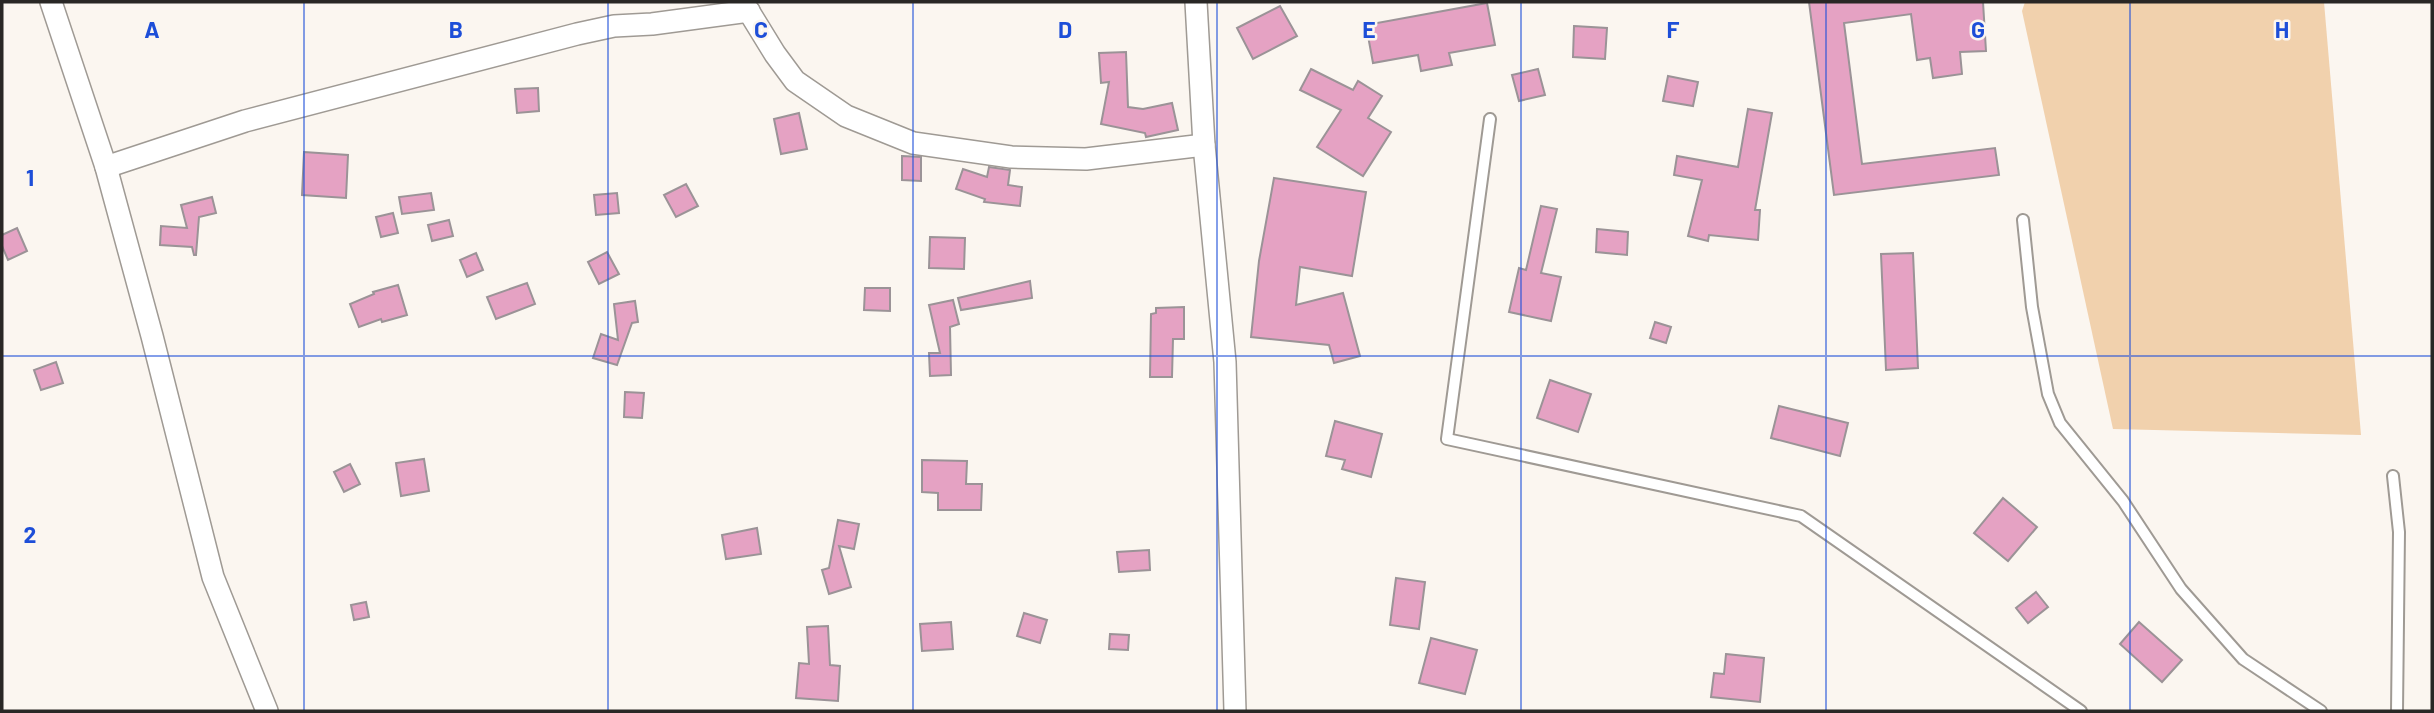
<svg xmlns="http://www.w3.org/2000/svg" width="2434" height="713" viewBox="0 0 2434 713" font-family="Barlow,sans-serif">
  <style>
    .green { fill: #f1d1ad }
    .building { fill: #e5a2c3; stroke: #9b9397; stroke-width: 2 }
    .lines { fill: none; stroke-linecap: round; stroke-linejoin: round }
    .service-casing { stroke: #9f9a94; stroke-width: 14 }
    .minor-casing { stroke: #9f9a94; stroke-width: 24 }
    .service { stroke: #fff; stroke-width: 10 }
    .minor { stroke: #fff; stroke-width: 21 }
    .grid { fill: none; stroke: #1d4ed8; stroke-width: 2; stroke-opacity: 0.55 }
    .grid-label { font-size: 23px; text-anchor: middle; font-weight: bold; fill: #1d4ed8; stroke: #fbf6f0; stroke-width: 5; stroke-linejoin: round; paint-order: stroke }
  </style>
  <rect width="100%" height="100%" fill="#fbf6f0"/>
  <!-- green -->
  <path class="green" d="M2025,2H2324L2361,435L2113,429L2022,11Z"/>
  <!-- building -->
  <g class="building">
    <path d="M1809,2H1983L1986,51L1960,52L1962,74L1933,78L1930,58L1917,60L1911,14L1844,23L1862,164L1995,148L1999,175L1834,195Z"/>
    <path d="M1487,3L1495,45L1449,53L1452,65L1421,71L1418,55L1373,63L1366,25Z"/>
    <path d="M1280,6L1297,36L1253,59L1237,28Z"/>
    <path d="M1574,26L1607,28L1605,59L1573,57Z"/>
    <path d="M1126,52L1128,107L1143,109L1172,103L1178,130L1146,137L1145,133L1101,124L1109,82L1101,83L1099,53Z"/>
    <path d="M1311,69L1353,90L1358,81L1382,96L1368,118L1391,132L1363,176L1317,147L1341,110L1300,90Z"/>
    <path d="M1538,69L1545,95L1519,101L1512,75Z"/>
    <path d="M1668,76L1698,82L1693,106L1663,101Z"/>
    <path d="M538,88L539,111L517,113L515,89Z"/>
    <path d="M1748,109L1772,113L1755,210H1760L1758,240L1709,235L1708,241L1688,236L1702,180L1674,175L1677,156L1738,167Z"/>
    <path d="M799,113L807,149L781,154L774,119Z"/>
    <path d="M304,152L348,155L346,198L302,195Z"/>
    <path d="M902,156L921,157V181L902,180Z"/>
    <path d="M989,167L1010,170L1008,185L1022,187L1020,206L984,202L985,199L956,189L963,169L987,177Z"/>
    <path d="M1274,178L1366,192L1352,276L1300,267L1296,305L1343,293L1360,356L1334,363L1329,345L1251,337L1259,261Z"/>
    <path d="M686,184L698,206L676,217L664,195Z"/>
    <path d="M431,193L434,210L402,214L399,197Z"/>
    <path d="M617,193L619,213L596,215L594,195Z"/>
    <path d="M212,197L216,213L199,217L196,255H194L192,247L160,245L161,226L187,228L181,205Z"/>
    <path d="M1541,206L1557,209L1541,273L1561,277L1551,321L1509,312L1519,268L1526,270Z"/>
    <path d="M393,213L398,233L381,237L376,217Z"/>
    <path d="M449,220L453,236L432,241L428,225Z"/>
    <path d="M17,228L27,251L8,260L2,246V235Z"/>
    <path d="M1597,229L1628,232L1627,255L1596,252Z"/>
    <path d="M930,237L965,238L964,269L929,268Z"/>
    <path d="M607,252L619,274L599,284L588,262Z"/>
    <path d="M476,253L483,270L467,277L460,260Z"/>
    <path d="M1913,253L1918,368L1886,370L1881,254Z"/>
    <path d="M1030,281L1032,298L961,310L958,298Z"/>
    <path d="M527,283L535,304L496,319L487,297Z"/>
    <path d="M398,285L407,315L382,322L381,319L359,327L350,304L374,294L373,292Z"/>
    <path d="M865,288H890V311L864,310Z"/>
    <path d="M953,300L959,324L950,327L951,375L930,376L929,353H940L929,305Z"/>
    <path d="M635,301L638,322L632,323L617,365L593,358L601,334L618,340L614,304Z"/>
    <path d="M1184,307V339H1173L1172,377H1150L1151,314L1156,313V308Z"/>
    <path d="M1655,322L1671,327L1666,343L1650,338Z"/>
    <path d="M56,362L63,383L41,390L34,370Z"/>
    <path d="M1550,380L1591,394L1578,432L1537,418Z"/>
    <path d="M625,392L644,393L642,418L624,417Z"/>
    <path d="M1779,406L1848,423L1840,456L1771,438Z"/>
    <path d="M1335,421L1382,434L1371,477L1342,469L1345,460L1326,456Z"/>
    <path d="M424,459L429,491L401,496L396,463Z"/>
    <path d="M922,460L967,461L966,484H982L981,510H938V493L922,492Z"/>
    <path d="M350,464L360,484L344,492L334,472Z"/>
    <path d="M2003,498L2037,527L2008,561L1974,533Z"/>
    <path d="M838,520L859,524L854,549L839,546L851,587L829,594L822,570L829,568Z"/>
    <path d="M757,528L761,554L726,559L722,535Z"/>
    <path d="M1149,550L1150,570L1119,572L1117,552Z"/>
    <path d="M1396,578L1425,582L1419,629L1390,625Z"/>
    <path d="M2036,592L2048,607L2028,623L2016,608Z"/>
    <path d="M366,602L369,617L354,620L351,605Z"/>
    <path d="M1024,613L1047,620L1040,643L1017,636Z"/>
    <path d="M951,622L953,649L922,651L920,624Z"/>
    <path d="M2139,622L2182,660L2162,682L2120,644Z"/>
    <path d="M828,626L830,665L840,666L838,701L796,698L799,663L809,664L807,627Z"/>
    <path d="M1110,634L1129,635L1128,650L1109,649Z"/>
    <path d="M1431,638L1477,650L1465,694L1419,683Z"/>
    <path d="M1726,654L1764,658L1760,702L1711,697L1714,673L1724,674Z"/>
  </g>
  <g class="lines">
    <!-- service casing -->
    <g class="service-casing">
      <g id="service">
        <path d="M1490,119L1447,439L1801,516L2081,711"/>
        <path d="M2023,220L2032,307L2048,394L2060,423L2123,501L2181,589L2243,659L2321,711"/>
        <path d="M2393,476L2399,532L2397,711"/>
      </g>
    </g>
    <!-- minor casing -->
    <g class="minor-casing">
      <g id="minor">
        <path d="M51,2L106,167L152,336L213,577L267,711"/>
        <path d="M743,2L775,54L795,81L846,116L913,143L1011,157L1086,159L1204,145"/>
        <path d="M1196,2L1204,145L1225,362L1235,711"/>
        <path d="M106,167L245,121L577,34L614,26L652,24L749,11"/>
      </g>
    </g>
    <!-- service -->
    <use href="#service" class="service"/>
    <!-- minor -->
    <use href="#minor" class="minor"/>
  </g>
  <!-- grid -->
  <path class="grid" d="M304,2V711M608,2V711M913,2V711M1217,2V711M1521,2V711M1826,2V711M2130,2V711M2,356H2432"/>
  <g class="grid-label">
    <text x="152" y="38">A</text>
    <text x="456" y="38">B</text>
    <text x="761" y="38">C</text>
    <text x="1065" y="38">D</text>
    <text x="1369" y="38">E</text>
    <text x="1673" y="38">F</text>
    <text x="1978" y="38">G</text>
    <text x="2282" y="38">H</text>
    <text x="30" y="186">1</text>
    <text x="30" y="543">2</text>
  </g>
  <!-- border -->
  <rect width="2434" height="713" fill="none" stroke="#292725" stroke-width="7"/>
</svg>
